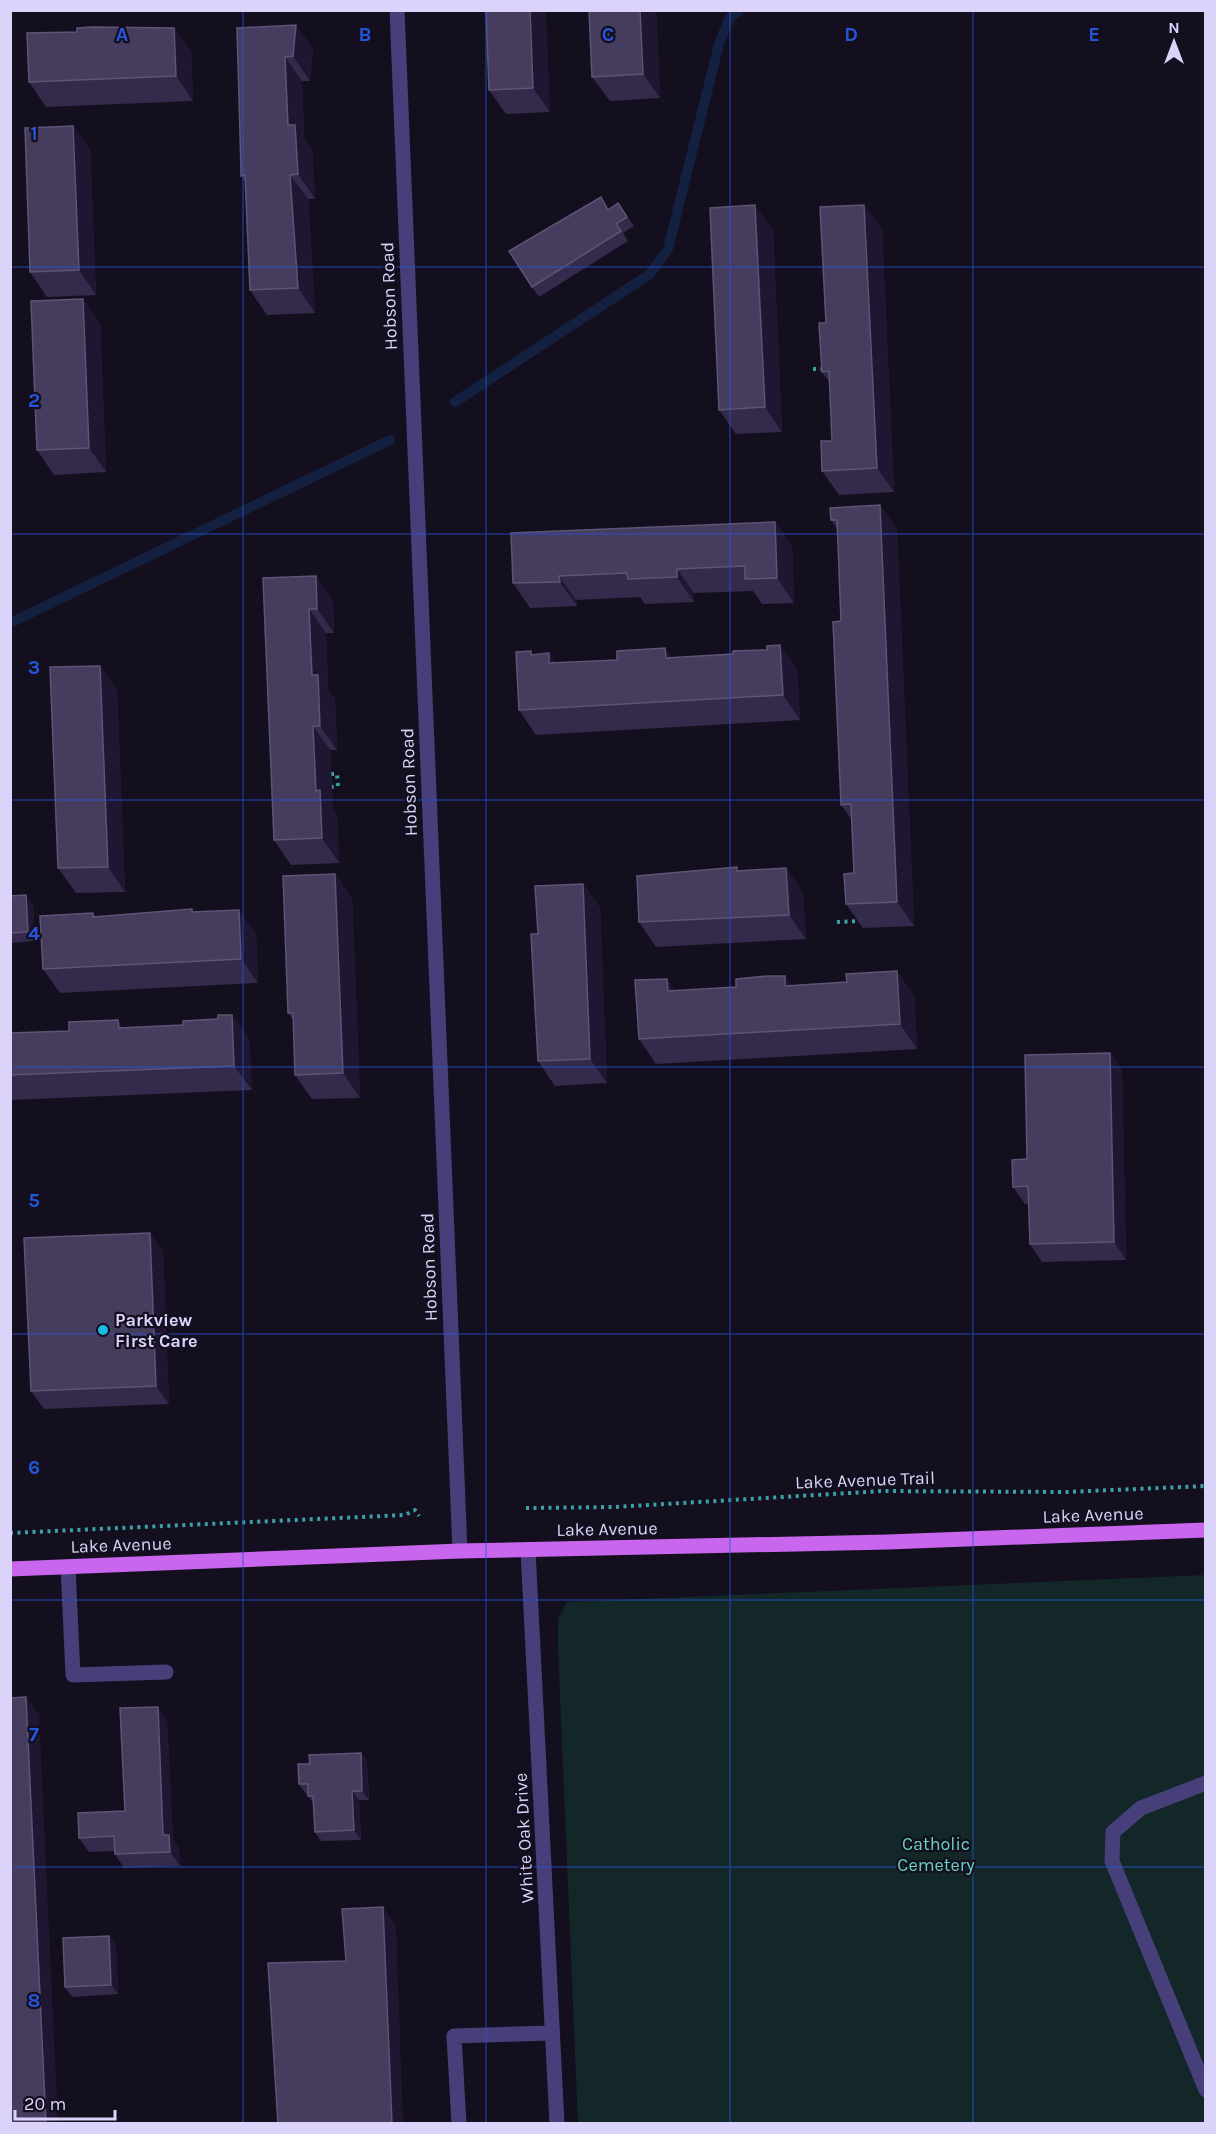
<svg xmlns="http://www.w3.org/2000/svg" width="1216" height="2134" viewBox="0 0 1216 2134" font-family="Karla,sans-serif">
  <style>
    .green { fill: #132729 }
    .lines { fill: none; stroke-linecap: round; stroke-linejoin: round }
    .stream { stroke: #132040; stroke-width: 10 }
    .path { stroke: #3ba2a6; stroke-width: 4; stroke-dasharray: 3 4.5; stroke-linecap: butt }
    .minor { stroke: #473f79; stroke-width: 15 }
    .major { stroke: #c866ee; stroke-width: 15 }
    .wall { fill: #342a4b }
    .shaded-wall { fill: #1f1732 }
    .building { fill: #463c5e; stroke: #5d5476; stroke-width: 1.5 }
    .grid { fill: none; stroke: #2655da; stroke-width: 1.5; stroke-opacity: 0.55 }
    .poi-dot { fill: #19b9e0; stroke: #140f1f; stroke-width: 2 }
    .labels { text-anchor: middle; dominant-baseline: central; stroke-width: 4.5; stroke-linejoin: round; paint-order: stroke }
    .street-label { font-size: 18px; fill: #dbd3fa; stroke: #140f1f }
    .poi-label { font-size: 18px; font-weight: bold; fill: #dbd3fa; stroke: #140f1f; text-anchor: start }
    .park-label { font-size: 18px; fill: #67d2c1; stroke: #140f1f }
    .grid-label { font-size: 20px; text-anchor: middle; font-weight: bold; fill: #2655da; stroke: #140f1f; stroke-width: 4.5; stroke-linejoin: round; paint-order: stroke }
  </style>
  <rect width="100%" height="100%" fill="#140f1f"/>
  <!-- green -->
  <path class="green" d="M1205,1575V2123H578L558,1649V1619L567,1602Z"/>
  <g class="lines">
    <!-- stream -->
    <g class="stream">
      <path d="M455,402L650,274L668,249L719,44L729,19L739,10"/>
      <path d="M10,623L390,440"/>
    </g>
    <!-- path -->
    <g class="path">
      <path d="M813,369H825"/>
      <path d="M331,774H337L338,786L332,787"/>
      <path d="M837,922L861,921"/>
      <path d="M526,1508L615,1507L883,1491L1066,1492L1206,1486"/>
      <path d="M10,1533L405,1515L415,1510L419,1516"/>
    </g>
    <!-- minor -->
    <g class="minor">
      <path d="M397,10L460,1551"/>
      <path d="M528,1550L557,2124"/>
      <path d="M68,1567L73,1675L166,1672"/>
      <path d="M1206,1783L1141,1808L1113,1832L1112,1861L1206,2090"/>
      <path d="M459,2124L454,2036L552,2033"/>
    </g>
    <!-- major -->
    <path class="major" d="M10,1569L460,1551L888,1542L1206,1530"/>
  </g>
  <!-- wall -->
  <g class="wall">
    <path d="M486,10L550,112L506,114L489,90Z"/>
    <path d="M589,10H656L660,98L610,101L592,77Z"/>
    <path d="M174,28L191,52L193,101L46,107L29,82Z"/>
    <path d="M237,28L313,49L310,81H302L304,138L312,149L315,199H308L315,313L267,315L250,290L245,181L241,176Z"/>
    <path d="M73,126L90,150L96,295L47,297L30,272Z"/>
    <path d="M618,203L634,226L623,233L628,241L539,297L532,287L609,209Z"/>
    <path d="M864,205L882,229L894,492L839,495L822,471L832,441L830,383L822,372L826,323Z"/>
    <path d="M773,230L782,432L736,434L719,410Z"/>
    <path d="M100,323L106,472L54,475L37,450Z"/>
    <path d="M880,505L897,530L914,926L863,928L846,904L854,873L852,820L841,805V621L837,529L831,520Z"/>
    <path d="M775,522L792,546L794,603L762,604L753,591L694,593V602L645,604L640,597L576,600L577,606L530,608L513,583Z"/>
    <path d="M263,578L333,600L334,633H326L328,689L335,699L337,750H330L333,809L337,815L339,863L291,865L274,840Z"/>
    <path d="M665,648L672,658L797,669L800,720L536,735L519,710L533,654L549,653L555,663L617,660Z"/>
    <path d="M100,666L117,690L125,892L76,893L58,868Z"/>
    <path d="M786,868L803,893L806,939L656,947L639,922L740,871Z"/>
    <path d="M335,874L352,899L360,1098L312,1099L295,1075L293,1020L288,1013Z"/>
    <path d="M583,884L600,908L607,1083L555,1086L538,1061Z"/>
    <path d="M10,896L33,905L35,941L10,943Z"/>
    <path d="M194,912L256,934L258,983L60,993L43,969L93,913L96,917Z"/>
    <path d="M792,986L914,995L917,1049L656,1064L639,1039Z"/>
    <path d="M232,1015L249,1039L252,1090L10,1100V1033L69,1031L183,1025L218,1019Z"/>
    <path d="M1110,1053L1122,1071L1126,1260L1042,1262L1030,1244L1029,1204H1025L1013,1187L1027,1159Z"/>
    <path d="M163,1251L169,1404L44,1409L31,1391Z"/>
    <path d="M167,1720L173,1840L179,1849L180,1866L124,1868L115,1854L114,1851L89,1852L79,1838L125,1811Z"/>
    <path d="M361,1753L367,1762L369,1800H359L361,1840L321,1841L315,1832L313,1803L308,1796V1794H306L299,1784L310,1764Z"/>
    <path d="M109,1936L116,1945L118,1994L72,1997L65,1987Z"/>
  </g>
  <!-- shaded-wall -->
  <g class="shaded-wall">
    <path d="M530,10H546L550,112L533,88Z"/>
    <path d="M640,10H656L660,98L643,74Z"/>
    <path d="M296,25L313,49L310,81L293,56Z"/>
    <path d="M174,28L191,52L193,101L176,76Z"/>
    <path d="M285,57L302,81L304,138L312,149L315,199L298,174L288,125Z"/>
    <path d="M73,126L90,150L96,295L79,270Z"/>
    <path d="M290,175L308,199L315,313L298,288Z"/>
    <path d="M755,205L773,230L782,432L765,407Z"/>
    <path d="M864,205L882,229L894,492L877,468Z"/>
    <path d="M83,299L100,323L106,472L89,448Z"/>
    <path d="M880,505L897,530L914,926L897,902Z"/>
    <path d="M775,522L792,546L794,603L777,578Z"/>
    <path d="M677,569L694,593V602L677,577Z"/>
    <path d="M316,576L333,600L334,633L317,609Z"/>
    <path d="M559,576L576,600L577,606L560,582Z"/>
    <path d="M309,609L326,633L328,689L335,699L337,750L320,726L312,675Z"/>
    <path d="M780,645L797,669L800,720L783,695Z"/>
    <path d="M665,648L682,673L666,658Z"/>
    <path d="M549,653L566,678L549,663Z"/>
    <path d="M100,666L117,690L125,892L108,867Z"/>
    <path d="M313,726L330,750L333,809L337,815L339,863L322,838L316,791Z"/>
    <path d="M786,868L803,893L806,939L789,915Z"/>
    <path d="M335,874L352,899L360,1098L343,1073Z"/>
    <path d="M583,884L600,908L607,1083L590,1059Z"/>
    <path d="M26,895L33,905L35,941L28,932Z"/>
    <path d="M239,910L256,934L258,983L241,959Z"/>
    <path d="M897,971L914,995L917,1049L900,1024Z"/>
    <path d="M785,976L802,1000L785,986Z"/>
    <path d="M667,979L684,1003L668,991Z"/>
    <path d="M232,1015L249,1039L252,1090L234,1066Z"/>
    <path d="M118,1020L135,1044L119,1028Z"/>
    <path d="M1110,1053L1122,1071L1126,1260L1114,1242Z"/>
    <path d="M150,1233L163,1251L169,1404L156,1386Z"/>
    <path d="M26,1697L39,1715L58,2124H46Z"/>
    <path d="M158,1707L167,1720L173,1840L179,1849L180,1866L170,1852L163,1835Z"/>
    <path d="M361,1753L367,1762L369,1800L362,1791Z"/>
    <path d="M352,1791L359,1800L361,1840L354,1830Z"/>
    <path d="M383,1907L396,1925L403,2124H392Z"/>
    <path d="M109,1936L116,1945L118,1994L111,1985Z"/>
  </g>
  <!-- building -->
  <g class="building">
    <path d="M486,10H530L533,88L489,90Z"/>
    <path d="M589,10H640L643,74L592,77Z"/>
    <path d="M296,25L293,56L285,57L288,125H295L298,174L290,175L298,288L250,290L245,175L241,176V170L237,28Z"/>
    <path d="M93,27L174,28L176,76L29,82L27,33L77,32V28Z"/>
    <path d="M73,126L79,270L30,272L25,128Z"/>
    <path d="M601,197L608,210L618,203L627,217L616,224L621,231L532,287L509,251Z"/>
    <path d="M755,205L765,407L719,410L710,208Z"/>
    <path d="M864,205L877,468L822,471L821,441H832L829,371L822,372L819,323H826L820,207Z"/>
    <path d="M83,299L89,448L37,450L31,301Z"/>
    <path d="M880,505L897,902L846,904L844,874L854,873L851,804L841,805L833,622L841,621L837,520H831L830,508Z"/>
    <path d="M775,522L777,578L745,579V566L677,569V577L628,579L627,573L559,576L560,582L513,583L511,533Z"/>
    <path d="M316,576L317,609H309L312,675H318L320,726H313L316,791L320,790L322,838L274,840L263,578Z"/>
    <path d="M780,645L783,695L519,710L516,652L531,651V655L549,653V663L617,660V651L665,648L666,658L733,654V651L767,650V646Z"/>
    <path d="M100,666L108,867L58,868L50,667Z"/>
    <path d="M737,867V871L786,868L789,915L639,922L637,876Z"/>
    <path d="M335,874L343,1073L295,1075L293,1013H288L283,876Z"/>
    <path d="M583,884L590,1059L538,1061L531,934H538L535,886Z"/>
    <path d="M26,895L28,932L10,933V896Z"/>
    <path d="M192,909V912L239,910L241,959L43,969L40,916L93,913V917Z"/>
    <path d="M897,971L900,1024L639,1039L635,980L667,979L668,991L736,987V979L768,976H785V986L847,982L846,974Z"/>
    <path d="M218,1015H232L234,1066L10,1075V1033L69,1031V1022L118,1020L119,1028L183,1025V1021L218,1019Z"/>
    <path d="M1110,1053L1114,1242L1030,1244L1028,1186L1013,1187L1012,1160L1027,1159L1025,1055Z"/>
    <path d="M150,1233L156,1386L31,1391L24,1238Z"/>
    <path d="M26,1697L46,2124H10V1698Z"/>
    <path d="M158,1707L163,1835H169L170,1852L115,1854L114,1836L79,1838L78,1813L125,1811L120,1708Z"/>
    <path d="M361,1753L362,1791H352L354,1830L315,1832L313,1796H308V1784H299L298,1764H310L309,1755Z"/>
    <path d="M383,1907L392,2124H278L268,1963L346,1961L342,1909Z"/>
    <path d="M109,1936L111,1985L65,1987L63,1938Z"/>
  </g>
  <!-- grid -->
  <path class="grid" d="M243,10V2124M486,10V2124M730,10V2124M973,10V2124M10,267H1206M10,534H1206M10,800H1206M10,1067H1206M10,1334H1206M10,1600H1206M10,1867H1206"/>
  <!-- markers -->
  <circle class="poi-dot" cx="103" cy="1330" r="6"/>
  <g class="labels">
    <!-- street labels -->
    <g class="street-label">
      <text transform="translate(389 296) rotate(-92)">Hobson Road</text>
      <text transform="translate(409 782) rotate(-92)">Hobson Road</text>
      <text transform="translate(429 1267) rotate(-92)">Hobson Road</text>
      <text transform="translate(865 1480) rotate(-2)">Lake Avenue Trail</text>
      <text transform="translate(1093 1515) rotate(-2)">Lake Avenue</text>
      <text transform="translate(607 1529) rotate(-1)">Lake Avenue</text>
      <text transform="translate(121 1545) rotate(-2)">Lake Avenue</text>
      <text transform="translate(524 1838) rotate(-93)">White Oak Drive</text>
    </g>
    <!-- poi labels -->
    <g class="poi-label">
      <text x="115" y="1320">Parkview<tspan x="115" dy="21">First Care</tspan></text>
    </g>
    <!-- park labels -->
    <g class="park-label">
      <text x="936" y="1844">Catholic<tspan x="936" dy="21">Cemetery</tspan></text>
    </g>
  </g>
  <g class="grid-label">
    <text x="122" y="41">A</text>
    <text x="365" y="41">B</text>
    <text x="608" y="41">C</text>
    <text x="851" y="41">D</text>
    <text x="1094" y="41">E</text>
    <text x="34" y="140">1</text>
    <text x="34" y="407">2</text>
    <text x="34" y="674">3</text>
    <text x="34" y="940">4</text>
    <text x="34" y="1207">5</text>
    <text x="34" y="1474">6</text>
    <text x="34" y="1741">7</text>
    <text x="34" y="2007">8</text>
  </g>
  <!-- border -->
  <rect width="1216" height="2134" fill="none" stroke="#dbd3fa" stroke-width="24"/>
  <!-- north arrow -->
  <g transform="translate(1174 42)" stroke="#140f1f" stroke-width="4.5" paint-order="stroke">
  <path d="M0-4.5L10 22L0 15L-10 22Z" fill="#dbd3fa"/>
  <text y="-9" font-size="16" font-weight="bold" text-anchor="middle" fill="#dbd3fa">N</text>
  </g>
  <!-- scale -->
  <path d="M15 2110v9h100v-9" fill="none" stroke="#dbd3fa" stroke-width="3"/>
  <text x="24" y="2110" font-size="18" fill="#dbd3fa" stroke="#140f1f" stroke-width="4.5" paint-order="stroke">20 m</text>
</svg>
